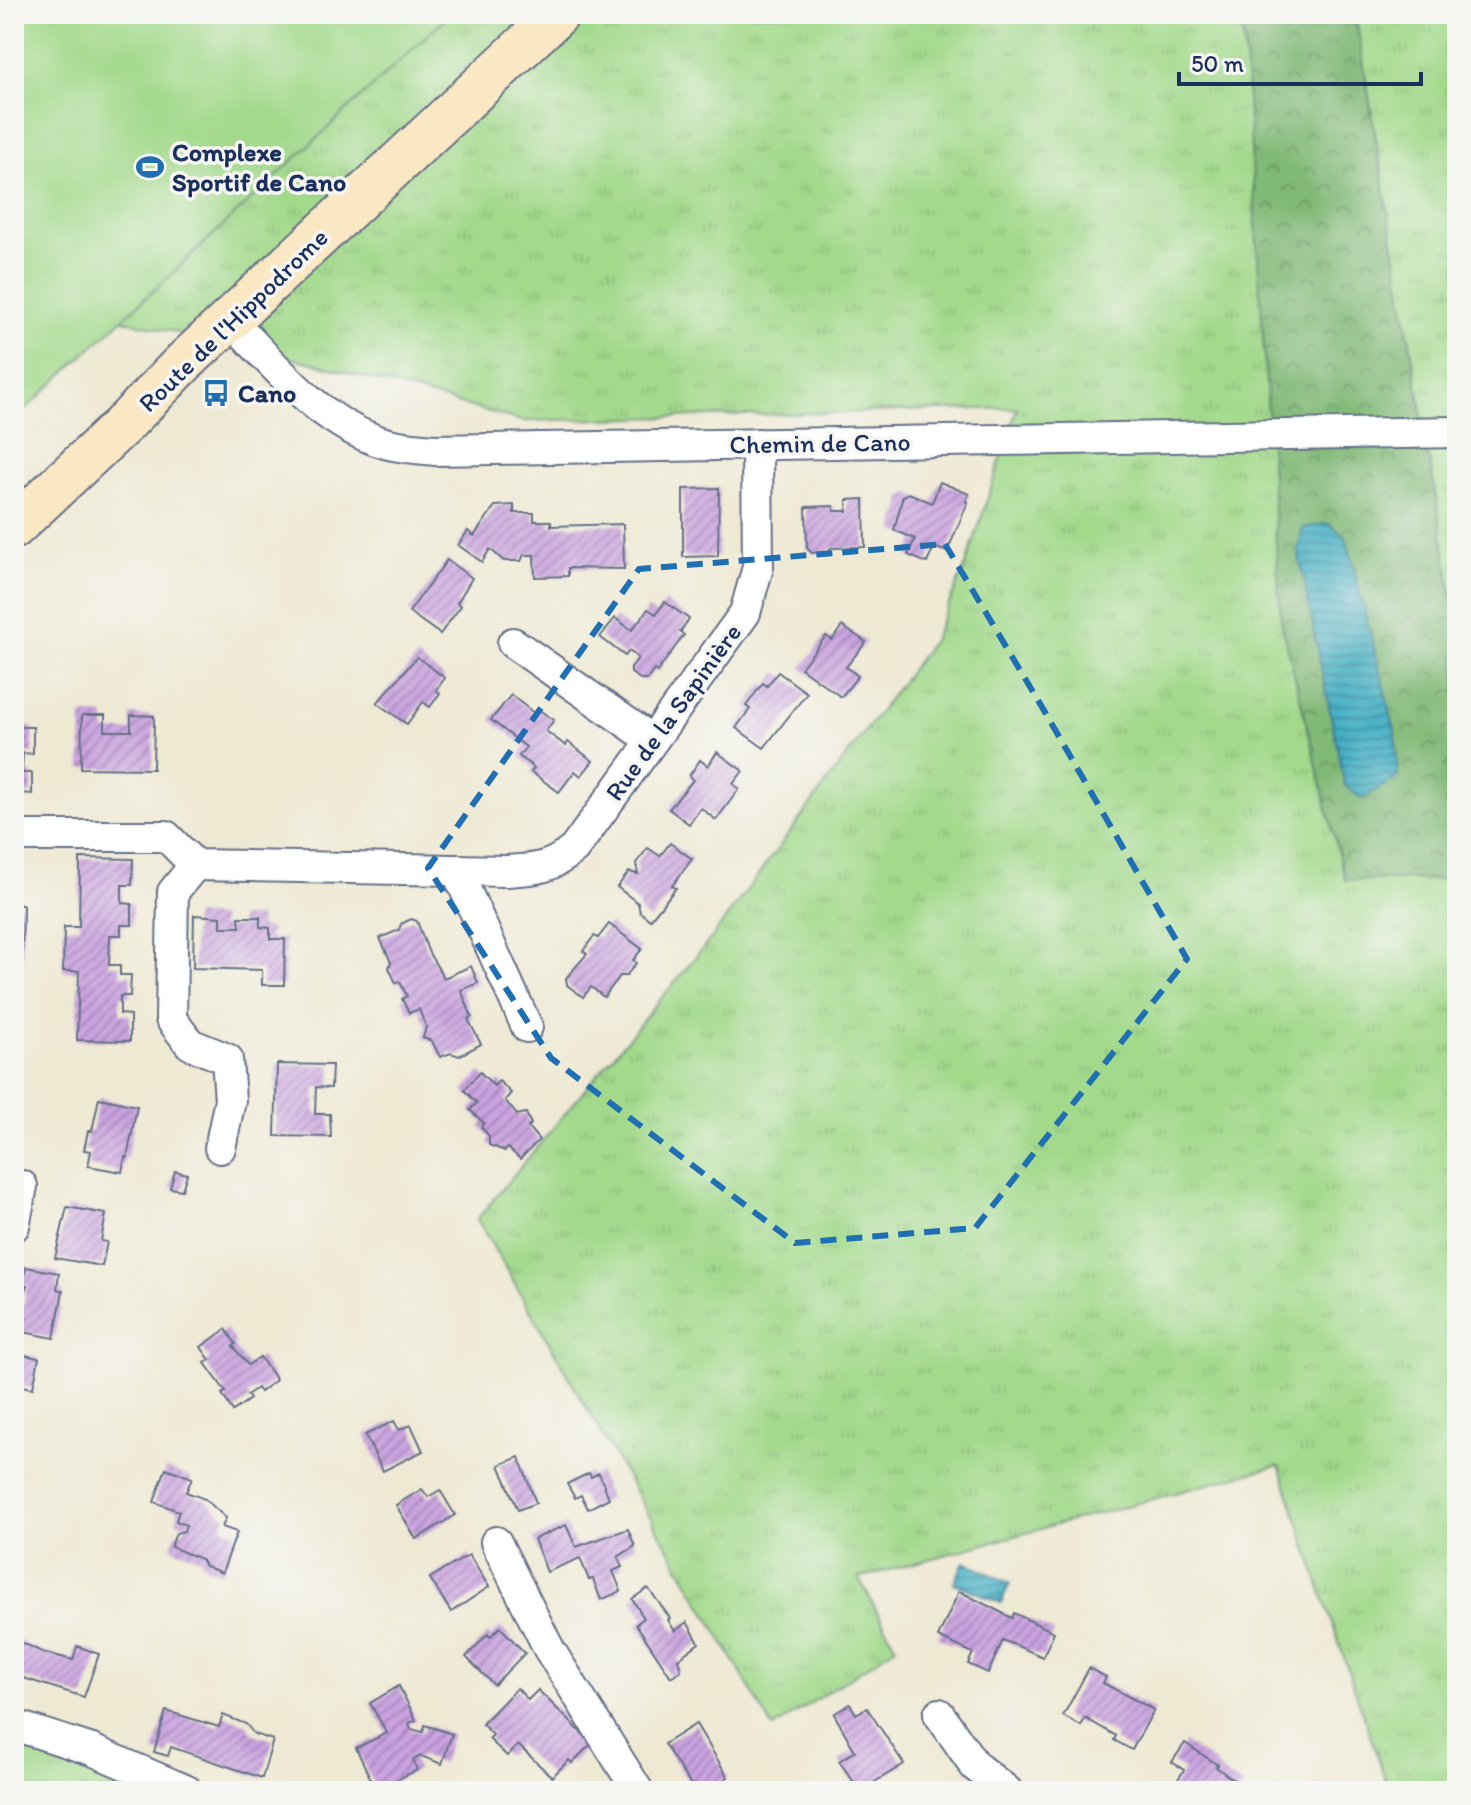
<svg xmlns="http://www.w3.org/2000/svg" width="1471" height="1805" viewBox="0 0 1471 1805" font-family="Itim,sans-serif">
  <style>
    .grass { fill: url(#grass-tufts); stroke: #5e8474; stroke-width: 2 }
    .forest { fill: url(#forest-crowns); stroke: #4e746a; stroke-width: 2 }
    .pitch { fill: #a2d98b; stroke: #5e8474; stroke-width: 2 }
    .water { fill: url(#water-rules); stroke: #306f90; stroke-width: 2 }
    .building { fill: url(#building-hatch) }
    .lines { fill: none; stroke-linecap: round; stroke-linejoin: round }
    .minor-casing { stroke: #657087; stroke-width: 34 }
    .secondary-casing { stroke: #657087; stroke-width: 46 }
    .minor { stroke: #fff; stroke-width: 30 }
    .secondary { stroke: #fae7c3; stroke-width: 42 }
    .marked { fill: none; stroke: #1f6fb2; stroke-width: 6; stroke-dasharray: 16 10; stroke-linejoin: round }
    .labels { text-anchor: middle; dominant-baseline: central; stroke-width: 7; stroke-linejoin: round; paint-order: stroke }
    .poi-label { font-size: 26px; font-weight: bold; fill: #1b2f5e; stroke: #f6f6f2; text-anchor: start }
    .street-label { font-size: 26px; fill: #1b2f5e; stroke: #f6f6f2 }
  </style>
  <defs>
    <pattern id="grass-tufts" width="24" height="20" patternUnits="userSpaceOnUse" patternTransform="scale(2)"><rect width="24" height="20" fill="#a2d98b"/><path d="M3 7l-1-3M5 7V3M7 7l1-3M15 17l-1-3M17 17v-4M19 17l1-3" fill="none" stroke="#8bbb7a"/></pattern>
    <pattern id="forest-crowns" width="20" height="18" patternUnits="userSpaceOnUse" patternTransform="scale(2)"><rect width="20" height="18" fill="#81b977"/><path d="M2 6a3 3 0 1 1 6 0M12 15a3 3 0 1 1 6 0" fill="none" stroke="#699765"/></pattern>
    <pattern id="water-rules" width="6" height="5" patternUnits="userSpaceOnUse" patternTransform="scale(2)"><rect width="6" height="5" fill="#44afc3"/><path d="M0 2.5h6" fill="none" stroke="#388fa2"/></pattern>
    <pattern id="building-hatch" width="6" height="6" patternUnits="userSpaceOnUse" patternTransform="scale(2)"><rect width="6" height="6" fill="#caa3df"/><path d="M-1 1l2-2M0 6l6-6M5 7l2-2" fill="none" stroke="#a385b8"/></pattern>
  </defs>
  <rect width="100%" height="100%" fill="#f6f6f2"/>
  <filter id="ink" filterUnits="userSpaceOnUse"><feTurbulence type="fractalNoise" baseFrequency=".0125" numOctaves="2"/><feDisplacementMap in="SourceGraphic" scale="16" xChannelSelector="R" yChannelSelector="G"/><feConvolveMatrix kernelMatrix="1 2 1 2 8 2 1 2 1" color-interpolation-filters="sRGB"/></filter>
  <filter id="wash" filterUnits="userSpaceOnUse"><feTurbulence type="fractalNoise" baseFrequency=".006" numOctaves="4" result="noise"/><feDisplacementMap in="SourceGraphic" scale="32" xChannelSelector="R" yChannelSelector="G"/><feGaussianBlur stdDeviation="1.8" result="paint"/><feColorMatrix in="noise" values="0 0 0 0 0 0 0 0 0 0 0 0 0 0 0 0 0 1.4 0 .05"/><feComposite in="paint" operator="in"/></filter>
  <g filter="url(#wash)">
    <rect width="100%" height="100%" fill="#eee9d3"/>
    <!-- grass -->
    <g class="grass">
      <path d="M450,14H1240L1345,880L1457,879V1791H1389L1279,1465L859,1578L896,1647L773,1728L477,1219L710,940L933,640L966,565L1017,408L522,421L313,363L122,320Z"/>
      <path d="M1359,14H1457V625L1356,19Z"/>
      <path d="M14,1748L52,1755L133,1791H14Z"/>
    </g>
    <!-- forest -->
    <path class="forest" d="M1240,14H1359L1356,19L1457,625V879L1345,880L1281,621L1244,39Z"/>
    <!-- pitch -->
    <path class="pitch" d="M14,14H450L14,420Z"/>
    <!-- water -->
    <g class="water">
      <path d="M1328,523L1346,537L1395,731L1398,777L1362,799L1345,786L1298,551L1303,528Z"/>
      <path d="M964,1562L1010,1583L1001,1603L954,1583Z"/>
    </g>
    <g id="blocks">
      <!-- building -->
      <g class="building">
        <path d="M940,482L969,494L966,501L968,502L947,552L934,547L927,563L908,555L915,539L894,530L903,496L909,493L932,503Z"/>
        <path d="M719,488L718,556L683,557V489Z"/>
        <path d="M864,499L865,547L831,548L827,552L812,553L807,548L806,507L834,506V511H847V500Z"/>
        <path d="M514,505V513H534V521H551V526L623,524L624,569L568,568V576L535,577L534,555H524L521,561H504L490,549L482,562L458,545L468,531L474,536L495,506Z"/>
        <path d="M447,560L472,578L457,603L461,606L440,634L409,612Z"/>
        <path d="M665,602L689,619L680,632L684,635L657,672L654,670L647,680H642L631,673V668L638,658L629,651L625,656L600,637L615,618L632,630L648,609L656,614Z"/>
        <path d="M842,626L866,642L846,667L858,676L841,697L801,668L826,636L832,640Z"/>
        <path d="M417,657L445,678L436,690L440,693L430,707L423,702L407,724L377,703Z"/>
        <path d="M778,672L807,693L764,748L736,728L750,709L746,706L763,683L767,686Z"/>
        <path d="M511,695L535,714L539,710L554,720L546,731L566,746L568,742L593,761L581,776L575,771L559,792L531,772L534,768L519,756L526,747L491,720Z"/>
        <path d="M82,715H105V731H131V715L154,716L153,769L81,768Z"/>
        <path d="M14,727H33V754L23,753L22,773H32V794L21,793V803H14Z"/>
        <path d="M717,752L743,771L733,784L739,789L716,820L701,808L689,824L669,809L693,780L689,776L700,760L708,766Z"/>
        <path d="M670,843L692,859L672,886L676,888L650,920L640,912L638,903L617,887L629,872L638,874L636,863L648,848L660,856Z"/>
        <path d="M80,858L133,859L132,885H122V903L132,904V925H121V935H110L109,965H120V975H131L130,996H120V1014L130,1015V1041L77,1040L79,971H63L64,927H79Z"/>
        <path d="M14,905H23L22,963H14Z"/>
        <path d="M194,915L221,917V927H240L239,917H260V927L270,928V939H285L284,985H262V970L193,968Z"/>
        <path d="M411,919L417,921L429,953L444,978L471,966L478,983L461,990L472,1017L468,1019L481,1044L459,1056L451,1053L440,1057L432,1041L423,1038L426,1027L419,1009L409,1013L402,999L407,996L400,982L396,983L389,968L391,962L380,938L399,930L401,924Z"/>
        <path d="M609,924L642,949L633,960L636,963L626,976H620L604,997L591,987L583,997L567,985L566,978L587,954L583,951L594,936L598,938Z"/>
        <path d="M277,1064L332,1065L331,1088L316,1087L315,1114H330L331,1137L275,1136Z"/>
        <path d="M480,1072L494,1086L499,1081L511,1093L505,1100L517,1115L526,1113L531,1124L528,1127L539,1140L520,1159L508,1148L505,1151L489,1145V1136L481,1127L484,1123L470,1110L477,1103L464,1090Z"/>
        <path d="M99,1098L137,1106L127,1158L125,1157L122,1172L88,1166L91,1151L84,1150L88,1131H92Z"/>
        <path d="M175,1171L187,1174L182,1190L170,1188Z"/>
        <path d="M67,1207L106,1214L101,1241L107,1242L102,1266L55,1258Z"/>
        <path d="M26,1267L59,1273L57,1289L63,1291L54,1338L18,1331L27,1285H22Z"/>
        <path d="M226,1329L236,1344L233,1346L248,1365L260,1357L276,1380L260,1392L257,1388L247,1395L250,1399L233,1411L222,1394L226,1392L205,1363L210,1360L201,1347Z"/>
        <path d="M14,1353L39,1358L33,1388L21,1386L17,1410L21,1411L18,1427L14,1426Z"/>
        <path d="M394,1421L399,1430L411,1425L423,1451L383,1471L365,1435Z"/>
        <path d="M519,1457L536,1503L518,1510L499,1465Z"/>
        <path d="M166,1468L192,1478L186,1492L205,1499L226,1518L222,1527L237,1532L222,1573L205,1566L201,1559L171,1547L176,1533L184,1531L186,1525L176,1521L179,1511L154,1502Z"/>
        <path d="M589,1473L591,1477L599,1473L609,1498L588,1509L581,1495L575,1498L567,1484Z"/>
        <path d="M422,1489L428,1497L440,1490L455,1515L416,1539L396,1505Z"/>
        <path d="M566,1525L576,1547L628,1529L635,1546L618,1557L622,1567L613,1571L621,1591L601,1600L593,1579L589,1580L580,1558L547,1572L534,1539Z"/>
        <path d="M469,1555L489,1587L451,1612L430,1578Z"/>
        <path d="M648,1588L670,1618L668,1620L675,1631L687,1622L699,1643L678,1659L681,1670L671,1677L636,1624L644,1618L632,1599Z"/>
        <path d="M959,1591L1012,1618L1014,1613L1054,1632L1043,1657L1003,1640L988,1673L968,1664L973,1653L938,1637Z"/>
        <path d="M500,1627L525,1653L494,1685L466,1657L488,1634L490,1637Z"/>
        <path d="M14,1639L42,1652L73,1660L77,1646L99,1654L84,1697L17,1676V1674L14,1672Z"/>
        <path d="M1089,1668L1106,1677L1103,1683L1154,1710L1132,1750L1114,1740L1116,1736L1085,1718L1081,1726L1063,1716Z"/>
        <path d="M399,1686L416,1720L409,1723L411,1729L423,1732L425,1725L452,1734L442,1764L421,1756L413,1760L417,1770L376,1790L356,1748L387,1733L370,1703Z"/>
        <path d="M517,1688L528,1700L538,1690L592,1743L572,1763L569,1760L552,1777L518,1745L507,1756L489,1739L493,1735L482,1724Z"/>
        <path d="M850,1704L856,1714L867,1708L904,1764L860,1791L839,1761L855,1751L834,1714Z"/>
        <path d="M166,1711L219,1727L223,1715L246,1724L254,1734L273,1740L262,1778L171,1747L168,1756L154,1752Z"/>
        <path d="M696,1724L728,1777L706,1791H695L664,1744Z"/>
        <path d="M1185,1743L1218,1765L1216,1767L1228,1776L1244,1786L1240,1791H1173V1787L1184,1770L1172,1762Z"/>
      </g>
    </g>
  </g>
  <g filter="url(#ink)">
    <use href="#blocks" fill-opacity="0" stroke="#657087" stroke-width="2"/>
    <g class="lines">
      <!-- minor casing -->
      <g class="minor-casing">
        <g id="minor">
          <path d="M230,319C272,363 315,417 373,439C392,447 415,448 435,450L1457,432"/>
          <path d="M513,643L652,740"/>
          <path d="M14,836H166L195,865L506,871C536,869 550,869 574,849L745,613L758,567L757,444"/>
          <path d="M195,865L173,892L171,1019L190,1044L227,1059L230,1100L220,1148"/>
          <path d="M457,871L527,1027"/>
          <path d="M14,1226L22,1186"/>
          <path d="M496,1542L549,1649L638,1791"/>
          <path d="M939,1714L975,1766L1007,1791"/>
          <path d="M14,1725L92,1750L187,1791"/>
        </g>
      </g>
      <!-- secondary casing -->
      <g class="secondary-casing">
        <path id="secondary" d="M14,527L126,422L182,364L558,14"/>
      </g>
      <!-- minor -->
      <use href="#minor" class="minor"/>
      <!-- secondary -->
      <use href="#secondary" class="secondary"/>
    </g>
  </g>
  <!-- marked area -->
  <path class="marked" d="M945,544L1042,707L1187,959L975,1228L795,1243L551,1058L428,868L639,569Z"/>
  <!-- icons -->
  <defs>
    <g id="stadium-bare" transform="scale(2.16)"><path d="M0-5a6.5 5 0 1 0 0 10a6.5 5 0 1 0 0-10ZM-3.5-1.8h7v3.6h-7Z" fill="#1f6fb2" stroke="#f6f6f2" stroke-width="2.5" paint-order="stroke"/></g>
    <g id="bus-bare" transform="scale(2.16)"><path d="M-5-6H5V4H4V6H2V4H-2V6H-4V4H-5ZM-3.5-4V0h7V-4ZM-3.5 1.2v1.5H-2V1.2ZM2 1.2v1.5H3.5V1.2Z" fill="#1f6fb2" stroke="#f6f6f2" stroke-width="2.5" paint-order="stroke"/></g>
  </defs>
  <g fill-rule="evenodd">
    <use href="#stadium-bare" x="150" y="167"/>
    <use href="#bus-bare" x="216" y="393"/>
  </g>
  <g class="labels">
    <!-- poi labels -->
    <g class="poi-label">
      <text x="172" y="152">Complexe<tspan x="172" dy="30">Sportif de Cano</tspan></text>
      <text x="238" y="393">Cano</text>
    </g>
    <!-- street labels -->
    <g class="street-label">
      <text transform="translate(233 320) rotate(-44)">Route de l'Hippodrome</text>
      <text transform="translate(820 443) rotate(-1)">Chemin de Cano</text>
      <text transform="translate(673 712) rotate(-54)">Rue de la Sapinière</text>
    </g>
  </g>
  <!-- margin -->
  <rect width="1471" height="1805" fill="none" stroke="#f6f6f2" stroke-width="48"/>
  <!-- scale -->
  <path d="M1179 72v12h242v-12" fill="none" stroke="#1b2f5e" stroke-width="4"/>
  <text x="1191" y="72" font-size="24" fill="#1b2f5e" stroke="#f6f6f2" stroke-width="6" paint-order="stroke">50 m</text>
</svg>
